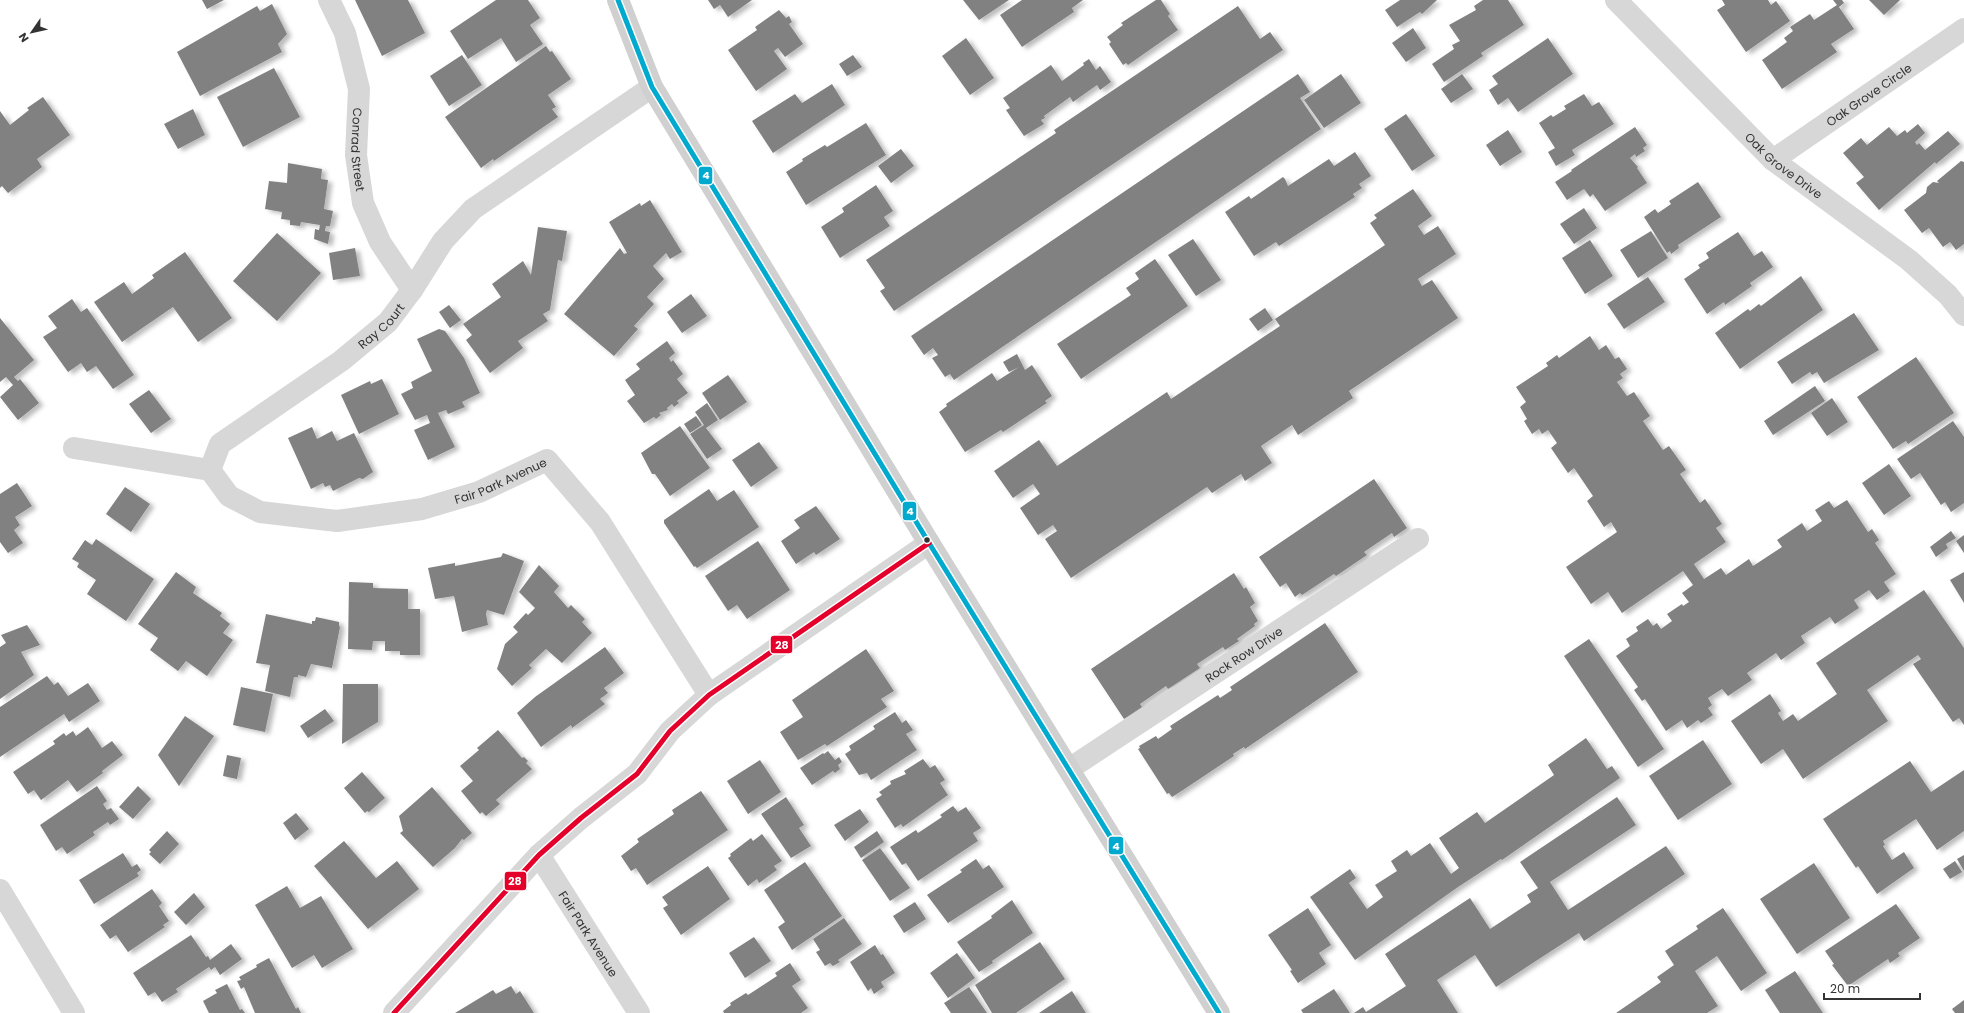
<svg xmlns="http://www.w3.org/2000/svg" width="1964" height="1013" viewBox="0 0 1964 1013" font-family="Poppins,sans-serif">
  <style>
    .building { fill: #818181; filter: url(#shadow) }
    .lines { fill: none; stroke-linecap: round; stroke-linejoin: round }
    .street { stroke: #d7d7d7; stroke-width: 22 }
    .secondary { stroke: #d0d0d0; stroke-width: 22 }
    .bus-1-casing { stroke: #fff; stroke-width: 8 }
    .bus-2-casing { stroke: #fff; stroke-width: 8 }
    .bus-1 { stroke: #00a9ce; stroke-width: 5 }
    .bus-2 { stroke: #e4002b; stroke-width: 5 }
    .bus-dot { fill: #333; stroke: #fff; stroke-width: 1.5 }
    .labels { text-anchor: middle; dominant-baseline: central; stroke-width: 4; stroke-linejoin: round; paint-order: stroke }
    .street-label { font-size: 12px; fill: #333; stroke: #fff }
    .line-badge { stroke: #fff; stroke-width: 1.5 }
    .badge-label { font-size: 11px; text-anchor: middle; font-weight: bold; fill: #fff }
  </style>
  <defs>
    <filter id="shadow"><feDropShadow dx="4.5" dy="2.5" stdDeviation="2" flood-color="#0004"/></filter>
  </defs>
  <rect width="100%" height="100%" fill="#fff"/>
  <!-- building -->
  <g class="building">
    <path d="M202,0H224L207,9Z"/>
    <path d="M355,0H408L425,33L382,56Z"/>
    <path d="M496,0H528L540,18L530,25L543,44L516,62L501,38L468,59L450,31Z"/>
    <path d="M708,0H752L728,17L720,5L714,9Z"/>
    <path d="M963,0H1009L979,20Z"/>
    <path d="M1022,0H1083L1072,8L1074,12L1022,47L1000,15Z"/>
    <path d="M1156,0H1161L1170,14L1168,16L1178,30L1128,65L1126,63L1123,65L1109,44L1111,42L1107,37L1123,25L1121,23Z"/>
    <path d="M1400,0H1437L1422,14L1420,12L1397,27L1385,10Z"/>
    <path d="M1483,0H1508L1524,25L1481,53L1483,56L1444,82L1432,64L1454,49L1452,45L1460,41L1449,25L1476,10L1474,6Z"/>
    <path d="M1722,0H1768L1771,5L1776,1L1790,21L1746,52L1717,10L1725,5Z"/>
    <path d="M1833,0H1842L1844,3L1839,7L1854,29L1831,44L1837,52L1782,89L1762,60L1787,42L1784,38L1793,31L1790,27L1810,14L1814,20L1837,5Z"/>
    <path d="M1869,0H1900L1884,15Z"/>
    <path d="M272,4L287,34L278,44L282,52L200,96L177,52L257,6L260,11Z"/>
    <path d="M1238,6L1260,39L1270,32L1283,50L894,311L880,291L885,288L866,260L1056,133L1054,130Z"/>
    <path d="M779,10L786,18L789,16L792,22L789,24L803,44L785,57L778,48L774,51L787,69L756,91L728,50L757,30L755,27Z"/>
    <path d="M1413,28L1426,48L1406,62L1392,43Z"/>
    <path d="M966,38L994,78L970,95L942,56Z"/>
    <path d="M1548,38L1573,74L1518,112L1508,98L1498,105L1489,90L1498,84L1492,76Z"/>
    <path d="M546,46L550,52L552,51L571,79L548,95L556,107L552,109L558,117L494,161L493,159L481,168L445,117Z"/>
    <path d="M462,55L482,85L449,106L430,76Z"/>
    <path d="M853,55L862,67L847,76L839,64Z"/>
    <path d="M1089,59L1096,70L1100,66L1111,82L1100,90L1097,85L1073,102L1070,97L1044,116L1045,118L1041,120L1044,124L1024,136L1006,110L1010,108L1003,98L1051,65L1062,81L1084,65L1083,63Z"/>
    <path d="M274,68L300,117L243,147L217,97Z"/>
    <path d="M1298,74L1310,92L1300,98L1321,129L954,380L950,374L945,377L932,358L938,355L933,348L924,355L911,336Z"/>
    <path d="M1341,74L1361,103L1324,128L1304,100Z"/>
    <path d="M1462,74L1473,89L1451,103L1441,89Z"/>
    <path d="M832,84L845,105L773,153L752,121L795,94L802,103Z"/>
    <path d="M1584,94L1592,106L1599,102L1614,124L1572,150L1575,155L1556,166L1548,152L1555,148L1539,123L1551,115L1553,117L1566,109L1564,106Z"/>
    <path d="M43,97L70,135L37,159L42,167L8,193L2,186L0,188V111L10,125L29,110L27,108Z"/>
    <path d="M193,109L205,135L178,149L164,124Z"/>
    <path d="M1406,114L1435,156L1412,171L1384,129Z"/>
    <path d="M866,123L886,155L806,205L786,172L803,161L802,159L825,145L827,147Z"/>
    <path d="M1918,124L1925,133L1915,142L1917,145L1919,143L1925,150L1948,131L1960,144L1936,164L1935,162L1879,210L1856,183L1864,177L1843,153L1861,138L1867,145L1889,127L1897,136L1905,130L1907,133Z"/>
    <path d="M1635,127L1647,145L1643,148L1645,151L1636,157L1635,154L1630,158L1638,167L1637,168L1647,183L1605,211L1593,194L1590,197L1584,189L1567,200L1555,182L1572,171L1571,170Z"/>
    <path d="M1508,130L1522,152L1500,166L1486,145Z"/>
    <path d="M901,149L914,166L891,183L878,166Z"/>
    <path d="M1355,152L1371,176L1359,184L1362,188L1353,194L1355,197L1279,246L1276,242L1254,256L1225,212L1249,196L1251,199L1283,177L1285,179L1288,186L1329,159L1334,166Z"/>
    <path d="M1961,161L1964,162V244L1956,250L1950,242L1943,247L1929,228L1922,233L1904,210L1926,193L1927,187L1933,182L1939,183L1937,181Z"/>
    <path d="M288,163L322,169L321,179L328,180L324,209L333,211L330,226H326L325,231L330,232L328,244L314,239L315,229L319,230L320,225L301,222L300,226L290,225V220L281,219L282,212L265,209L269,181L287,183Z"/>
    <path d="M1698,182L1721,217L1678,245L1679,248L1671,254L1670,251L1667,253L1644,217L1655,209L1658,213L1671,204L1669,201Z"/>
    <path d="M876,185L893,211L884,217L890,226L840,258L821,227L844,212L842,208Z"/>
    <path d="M1413,189L1432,216L1418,226L1424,235L1438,226L1456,254L1418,279L1422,286L1432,280L1458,318L1349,391L1353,398L1298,435L1292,425L1261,446L1272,463L1245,481L1241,474L1212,493L1207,487L1071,578L1045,539L1057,531L1053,525L1038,535L1020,508L1040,494L1033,484L1013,498L994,471L1039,440L1057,466L1167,392L1171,399L1280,326L1275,319L1385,245L1370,223L1377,218L1374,215Z"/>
    <path d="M650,200L682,252L670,259L666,253L653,266L664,279L647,297L654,304L634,326L638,329L614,356L564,314L620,248L624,254L627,253L609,222L640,203L641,206Z"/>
    <path d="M1584,208L1597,228L1574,244L1560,224Z"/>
    <path d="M538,227L567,231L562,261L558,260L550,310L543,314L548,321L518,341L523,348L490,373L466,340L472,335L463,324L501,297L492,284L523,261L531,275Z"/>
    <path d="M1651,231L1668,258L1638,278L1620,250Z"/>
    <path d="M1738,232L1754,256L1762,251L1773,267L1750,283L1752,286L1725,305L1724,302L1707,314L1684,279L1700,268L1698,265L1709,258L1706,253Z"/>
    <path d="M277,233L321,273L277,321L233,281Z"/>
    <path d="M1193,239L1221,280L1196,296L1168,255Z"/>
    <path d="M1590,240L1613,276L1585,294L1562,258Z"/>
    <path d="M355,248L360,276L333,280L329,253Z"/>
    <path d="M185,252L232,318L198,342L173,307L122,342L94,302L124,282L132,294L154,278L152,275Z"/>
    <path d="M1155,259L1188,306L1081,379L1057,344L1131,295L1126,288L1139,279L1135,273Z"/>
    <path d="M1801,276L1823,310L1740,369L1715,333L1748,309L1750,311L1759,304L1761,306Z"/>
    <path d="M1648,277L1665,302L1624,329L1607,304Z"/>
    <path d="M691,294L707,316L682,333L667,312Z"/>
    <path d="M72,299L81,312L87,308L134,375L113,389L96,366L87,372L81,363L68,372L43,337L57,328L48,316Z"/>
    <path d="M449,305L461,320L450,328L439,312Z"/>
    <path d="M1265,308L1273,320L1258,331L1249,319Z"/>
    <path d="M1854,313L1879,350L1824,383L1817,372L1812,375L1810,372L1792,384L1777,362Z"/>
    <path d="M0,318L34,360L14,377L18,381L20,379L39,403L18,420L0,397L13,385L6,377L0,382Z"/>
    <path d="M439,329L445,331L464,358L480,393L462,402L465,407L448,414L446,410L438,413L455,447L428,460L414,430L430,423L427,415L415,420L401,394L413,388L411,382L432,371L417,339Z"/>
    <path d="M1590,336L1599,350L1606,345L1615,359L1619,357L1627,369L1620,374L1623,378L1617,382L1627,396L1634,392L1650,416L1643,421L1663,450L1669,446L1686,470L1680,474L1700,503L1705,499L1722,524L1716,528L1726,542L1694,564L1704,579L1721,568L1726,575L1749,559L1753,566L1782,547L1777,540L1802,523L1807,531L1822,521L1815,510L1829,501L1834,508L1847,500L1868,532L1872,529L1879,540L1875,543L1896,574L1884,582L1890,591L1877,600L1869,590L1854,600L1859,608L1835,624L1830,617L1801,636L1805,643L1781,660L1776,653L1747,673L1752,680L1728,696L1722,689L1708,698L1712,705L1708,708L1713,715L1701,723L1698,720L1687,728L1682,720L1666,731L1645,699L1642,701L1634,690L1638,687L1616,656L1630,646L1626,639L1638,631L1636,627L1648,619L1653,626L1657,623L1661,629L1672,621L1667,614L1682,604L1683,606L1689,602L1682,593L1693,585L1683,571L1622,613L1608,592L1591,604L1566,567L1617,532L1611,522L1604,527L1587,501L1593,496L1574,468L1568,473L1551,448L1557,443L1548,430L1542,434L1539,429L1532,434L1524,421L1527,419L1520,407L1526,402L1516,387L1548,366L1546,363L1557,355L1559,358Z"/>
    <path d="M667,341L675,353L669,358L671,362L673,360L683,374L677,379L688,393L677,401L679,403L674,407L672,404L667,408L668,410L659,413L661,415L656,419L654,417L644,423L627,401L635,395L625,380L640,369L636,364Z"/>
    <path d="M1017,354L1025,370L1032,365L1052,396L1045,401L1047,403L1003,432L1001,430L965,452L939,412L947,406L946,404L992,373L997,381L1019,367L1009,372L1003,362Z"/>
    <path d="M1916,357L1954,413L1908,444L1906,441L1893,449L1857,397Z"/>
    <path d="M728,375L747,402L720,420L702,393Z"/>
    <path d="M382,379L399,414L359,434L341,395L370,381L371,384Z"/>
    <path d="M1815,386L1825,401L1773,435L1764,421Z"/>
    <path d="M149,390L171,419L151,433L129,404Z"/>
    <path d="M1832,398L1848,422L1827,436L1811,413Z"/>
    <path d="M707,403L718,420L706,428L722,449L707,459L690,434L704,425L695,412Z"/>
    <path d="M696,416L702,425L690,433L684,424Z"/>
    <path d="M1953,421L1964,437V503L1951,512L1945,502L1941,505L1920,473L1911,479L1897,459Z"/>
    <path d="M680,426L710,468L670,496L655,474H652L641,453Z"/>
    <path d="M312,427L317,439L332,431L337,441L354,433L373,472L363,479L359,478L333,491L330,485L325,487L323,483L311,489L288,438Z"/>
    <path d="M759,442L778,468L751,487L732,460Z"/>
    <path d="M1889,464L1911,496L1884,515L1862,483Z"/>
    <path d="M1374,479L1407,528L1394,537L1392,533L1364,552L1367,555L1336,576L1334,574L1302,595L1300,593L1295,597L1286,583L1280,587L1259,557Z"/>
    <path d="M17,483L32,506L15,517L20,525L14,530L23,543L8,553L0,542V494Z"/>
    <path d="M125,487L150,504L131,532L106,514Z"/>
    <path d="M709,489L717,501L734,490L759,527L697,568L695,566L694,567L664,523V520Z"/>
    <path d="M816,506L840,539L816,555L814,552L796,564L781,541L800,528L794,520Z"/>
    <path d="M1951,531L1956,538L1946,544L1948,548L1936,557L1930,547Z"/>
    <path d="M1964,535V553L1956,541Z"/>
    <path d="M96,539L154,579L126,621L87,594L96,580L77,567L79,563L72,559L85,540L92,545Z"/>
    <path d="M758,541L790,590L747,619L737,605L728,611L705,576Z"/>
    <path d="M503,553L524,561L504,615L487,610L486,614L488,625L462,632L454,596L435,599L428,568L455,563V566L501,557Z"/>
    <path d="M539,565L559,586L554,592L568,608L571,605L585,619L582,622L592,633L562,663L546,649L529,665L532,668L512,686L497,669L505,644L518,632L513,627L526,613L528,615L535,608L519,592Z"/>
    <path d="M176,572L196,587L193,593L222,613L220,616L230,624L223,633L233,640L207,676L186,661L178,671L150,650L158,638L138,624Z"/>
    <path d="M1964,572V603L1950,580Z"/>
    <path d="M1234,573L1244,589L1246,587L1255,603L1250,607L1258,621L1254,624L1255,626L1237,639L1239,641L1225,650L1223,647L1197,664L1200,668L1168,689L1166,686L1140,704L1142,707L1124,719L1091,669Z"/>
    <path d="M349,582L373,583V588L408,589V609H420V655H400V651H385V641H373L372,650L348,649Z"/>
    <path d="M1924,590L1964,648V725L1959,718L1953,722L1913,664L1921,659L1918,655L1867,690L1888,721L1803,779L1783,749L1761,764L1731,721L1770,694L1781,711L1778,713L1783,721L1793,714L1798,721L1837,694L1816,663Z"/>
    <path d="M266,614L312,624V621H315L316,617L339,622V626L340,627L332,668L311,664L306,677L298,675V677H294L290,697L265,691L270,665L256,663Z"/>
    <path d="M1325,623L1358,672L1245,749L1244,747L1233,754L1234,756L1183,790L1172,797L1169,793L1167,794L1138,749L1140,748L1139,746L1156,736L1158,739L1172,729L1170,726L1218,695L1220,698L1232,690L1230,687Z"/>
    <path d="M27,625L40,645L21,652L34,675L0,699V647L6,643L1,635Z"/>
    <path d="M1589,639L1664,749L1638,767L1564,656Z"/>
    <path d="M605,647L624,673L604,688L608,693L600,699L605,704L572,728L571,725L541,747L517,713L535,697Z"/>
    <path d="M866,649L894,691L881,699L887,707L827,746L825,744L798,760L780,732L803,717L792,700Z"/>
    <path d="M47,676L54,685L58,682L68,696L88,683L100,701L69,722L64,714L0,757V707Z"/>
    <path d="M343,684H378V722L342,744Z"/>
    <path d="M241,687L273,694L265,732L233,725Z"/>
    <path d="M325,709L334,721L308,738L300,726Z"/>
    <path d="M895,712L902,723L906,720L913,730L906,734L917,750L871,780L867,773L859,775L845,754L851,750L849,746L875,729L873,726Z"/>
    <path d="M185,716L214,736L179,786L158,755Z"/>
    <path d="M88,727L102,748L112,741L123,755L102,771L103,773L77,792L68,780L41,800L34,790L28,794L13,772L55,744L53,741L64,733L66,736L73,731L76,736Z"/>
    <path d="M498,730L522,758L524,757L528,761L526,763L532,769L496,800L500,804L486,816L482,812L480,814L461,791L473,781L460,766L479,750L477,748Z"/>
    <path d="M1586,738L1607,769L1612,766L1620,778L1502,860L1501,859L1458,887L1355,960L1310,897L1350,869L1356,878L1349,883L1367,909L1383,897L1375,885L1397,871L1391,861L1407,850L1411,856L1430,843L1451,874L1459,868L1439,838L1477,812L1485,823L1554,775L1548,765Z"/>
    <path d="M1703,740L1732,784L1678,820L1649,776Z"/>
    <path d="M828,751L835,760L839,757L842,762L838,765L840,769L835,773L833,771L812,785L800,768L823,753L824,754Z"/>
    <path d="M227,755L241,758L237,779L223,776Z"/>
    <path d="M923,759L930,768L935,765L945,780L940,783L948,795L903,827L901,824L895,828L876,799L882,795L879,792L891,784L890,781L906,774L904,771Z"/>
    <path d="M760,760L781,792L748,814L727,781Z"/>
    <path d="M1910,761L1931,792L1964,770V831L1937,850L1916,819L1883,841L1885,845L1883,846L1892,860L1904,852L1914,868L1877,894L1858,866L1856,868L1823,819Z"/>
    <path d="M362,772L385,798L369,812L367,811L365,813L344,788Z"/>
    <path d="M97,786L107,801L103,804L107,810L111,808L119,819L110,825L108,822L93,832L95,835L67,854L62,847L56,851L40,825Z"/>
    <path d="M138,786L151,799L133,819L119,807Z"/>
    <path d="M432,787L472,833L464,840L462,839L455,848L433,867L400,833L403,831L399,816Z"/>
    <path d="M701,791L728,830L647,885L636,868L631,871L621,856L639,842L637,839L674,814L672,810Z"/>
    <path d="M786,797L804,825L799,828L811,846L791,858L761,814Z"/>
    <path d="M1617,797L1636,825L1550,882L1568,910L1666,846L1685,874L1584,941L1579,933L1496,987L1475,955L1437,980L1458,1013H1354L1363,1007L1366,1012L1406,986L1385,954L1470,898L1490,929L1531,902L1527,895L1538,888L1520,862Z"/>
    <path d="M953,806L958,812L966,807L981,828L973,833L978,841L918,881L906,863L902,865L890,847L916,830L918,833L942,817L940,815Z"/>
    <path d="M860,809L869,822L845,841L834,825Z"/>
    <path d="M296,813L309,829L295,840L283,823Z"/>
    <path d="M167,831L179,844L160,864L149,854L151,852L149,850Z"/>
    <path d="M877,831L884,842L861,858L854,847Z"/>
    <path d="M762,834L782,861L774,866L777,870L759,883L757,879L748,886L728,858L731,856L730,854L751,838L753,841Z"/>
    <path d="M344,841L376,878L397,861L419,889L368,929L314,866Z"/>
    <path d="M880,848L910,888L890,901L862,860Z"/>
    <path d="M123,853L132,867L137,864L141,870L137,873L139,876L94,904L79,880Z"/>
    <path d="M1964,855V871L1957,859Z"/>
    <path d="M976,859L983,869L989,865L1004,887L948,923L927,895L962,872L960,870Z"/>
    <path d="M1955,861L1962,872L1950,879L1943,869Z"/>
    <path d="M805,862L842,916L792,950L778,927L785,922L764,890Z"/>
    <path d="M1814,863L1850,918L1797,954L1760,899Z"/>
    <path d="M708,866L730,899L681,935L663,908L668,905L662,897Z"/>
    <path d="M287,886L300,908L321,896L353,949L322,968L314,955L292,968L255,905Z"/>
    <path d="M152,889L162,903L159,906L169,921L163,925L165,927L128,952L116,935L110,939L100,925Z"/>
    <path d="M194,893L205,907L186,925L174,912Z"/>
    <path d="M1012,900L1033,933L992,961L993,963L979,972L957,942L992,918L991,916Z"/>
    <path d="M915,902L926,919L904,933L893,916Z"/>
    <path d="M1896,904L1920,938L1898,953L1900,956L1890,963L1888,959L1848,986L1832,965L1834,964L1825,951Z"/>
    <path d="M1308,908L1331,945L1319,953L1326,964L1298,983L1290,971L1292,970L1268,935Z"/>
    <path d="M1723,908L1767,973L1741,991L1717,956L1695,971L1718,1006L1707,1013H1616L1661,982L1657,977L1674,965L1665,951L1698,929L1696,926Z"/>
    <path d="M844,918L862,944L838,960L840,962L833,966L830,963L825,966L816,952L820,950L813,939Z"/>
    <path d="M191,935L206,957L208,956L210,960L231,944L242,959L220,975L215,967L211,970L209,967L176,989L178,992L162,1002L155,992L148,996L133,973Z"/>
    <path d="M754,937L771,961L745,978L729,953Z"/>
    <path d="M1040,942L1065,979L1016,1013H992L975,985Z"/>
    <path d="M875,945L881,955L883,954L895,973L881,982L884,987L874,994L871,988L868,991L850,962Z"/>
    <path d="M957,953L975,978L948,998L930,973Z"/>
    <path d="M269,958L296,1009L298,1007L301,1013H255L244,987L241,989L237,981L241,980L239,977L257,967L256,965Z"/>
    <path d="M790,963L801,980L792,986L808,1008L801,1013H724L723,1011L731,1005L730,1003L746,993L748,995L777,976L775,973Z"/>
    <path d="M1795,971L1823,1013H1780L1765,990Z"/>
    <path d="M227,984L240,1010L242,1009L245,1013H209L203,1001L217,993L215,990Z"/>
    <path d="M511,986L516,994L520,991L534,1013H455L493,990L496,994Z"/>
    <path d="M969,987L987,1013H951L944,1003Z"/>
    <path d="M1334,989L1350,1013H1303L1301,1010Z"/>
    <path d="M1072,991L1086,1013H1039Z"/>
    <path d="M1964,1000V1013H1955L1952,1009Z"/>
  </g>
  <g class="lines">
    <!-- street -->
    <g class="street">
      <path id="s1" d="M329,0L345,33L359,89L356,155L363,203L380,242L412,290"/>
      <path id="s2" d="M1616,0L1773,160L1909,260L1948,295L1964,315"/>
      <path id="s3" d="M1773,160L1964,29"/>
      <path d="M74,448L210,470"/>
      <path id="s4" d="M210,470L229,496L260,512L337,521L422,509L479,492L547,460L600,522L709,695"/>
      <path id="s5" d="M210,470L220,444L341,361L388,322L412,290L443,241L473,209L652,87"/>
      <path id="s6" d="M1069,769L1418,539"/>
      <path id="s7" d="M539,855L639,1013"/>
      <path d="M0,890L74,1013"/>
      <path d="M394,1013L539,855L581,818L637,774L670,731L709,695L929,543"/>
    </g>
    <!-- secondary -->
    <path class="secondary" d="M618,0L652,87L929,543L1219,1013"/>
    <!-- bus-1 casing -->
    <g class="bus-1-casing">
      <path id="bus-1" d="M618,0L652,87L929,543L1219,1013"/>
    </g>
    <!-- bus-2 casing -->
    <g class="bus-2-casing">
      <path id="bus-2" d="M394,1013L539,855L581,818L637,774L670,731L709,695L929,543"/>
    </g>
    <!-- bus-1 -->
    <use href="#bus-1" class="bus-1"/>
    <!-- bus-2 -->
    <use href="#bus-2" class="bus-2"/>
  </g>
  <!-- markers -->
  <circle class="bus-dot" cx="927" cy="540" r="3.5"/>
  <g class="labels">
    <!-- street labels -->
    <g class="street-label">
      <text stroke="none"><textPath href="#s3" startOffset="116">Oak Grove Circle</textPath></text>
      <text stroke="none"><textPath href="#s1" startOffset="155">Conrad Street</textPath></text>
      <text stroke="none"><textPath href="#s2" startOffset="236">Oak Grove Drive</textPath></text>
      <text stroke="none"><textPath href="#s5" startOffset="228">Ray Court</textPath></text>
      <text stroke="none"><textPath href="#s4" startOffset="314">Fair Park Avenue</textPath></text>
      <text stroke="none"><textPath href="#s6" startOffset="209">Rock Row Drive</textPath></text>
      <text stroke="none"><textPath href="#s7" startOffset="93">Fair Park Avenue</textPath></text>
    </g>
  </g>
  <g class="line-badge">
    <rect x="698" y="166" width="15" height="19" rx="4" fill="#00a9ce"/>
    <rect x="902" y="501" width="15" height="20" rx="4" fill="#00a9ce"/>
    <rect x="770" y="635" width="23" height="19" rx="4" fill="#e4002b"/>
    <rect x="1108" y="836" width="16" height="19" rx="4" fill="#00a9ce"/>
    <rect x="504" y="871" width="23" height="20" rx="4" fill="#e4002b"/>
  </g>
  <g class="badge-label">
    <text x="706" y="179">4</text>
    <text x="910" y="515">4</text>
    <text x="782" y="649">28</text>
    <text x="1116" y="850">4</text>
    <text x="515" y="885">28</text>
  </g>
  <!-- north arrow -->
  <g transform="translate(32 32) rotate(236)" stroke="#ffffff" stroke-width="3" paint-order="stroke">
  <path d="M0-3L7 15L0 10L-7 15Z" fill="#333333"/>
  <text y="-6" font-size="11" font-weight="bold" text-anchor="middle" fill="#333333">N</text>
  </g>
  <!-- scale -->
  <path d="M1824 993v6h96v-6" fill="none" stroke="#333333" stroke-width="2"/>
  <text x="1830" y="993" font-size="12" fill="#333333" stroke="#ffffff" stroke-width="3" paint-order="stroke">20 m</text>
</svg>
